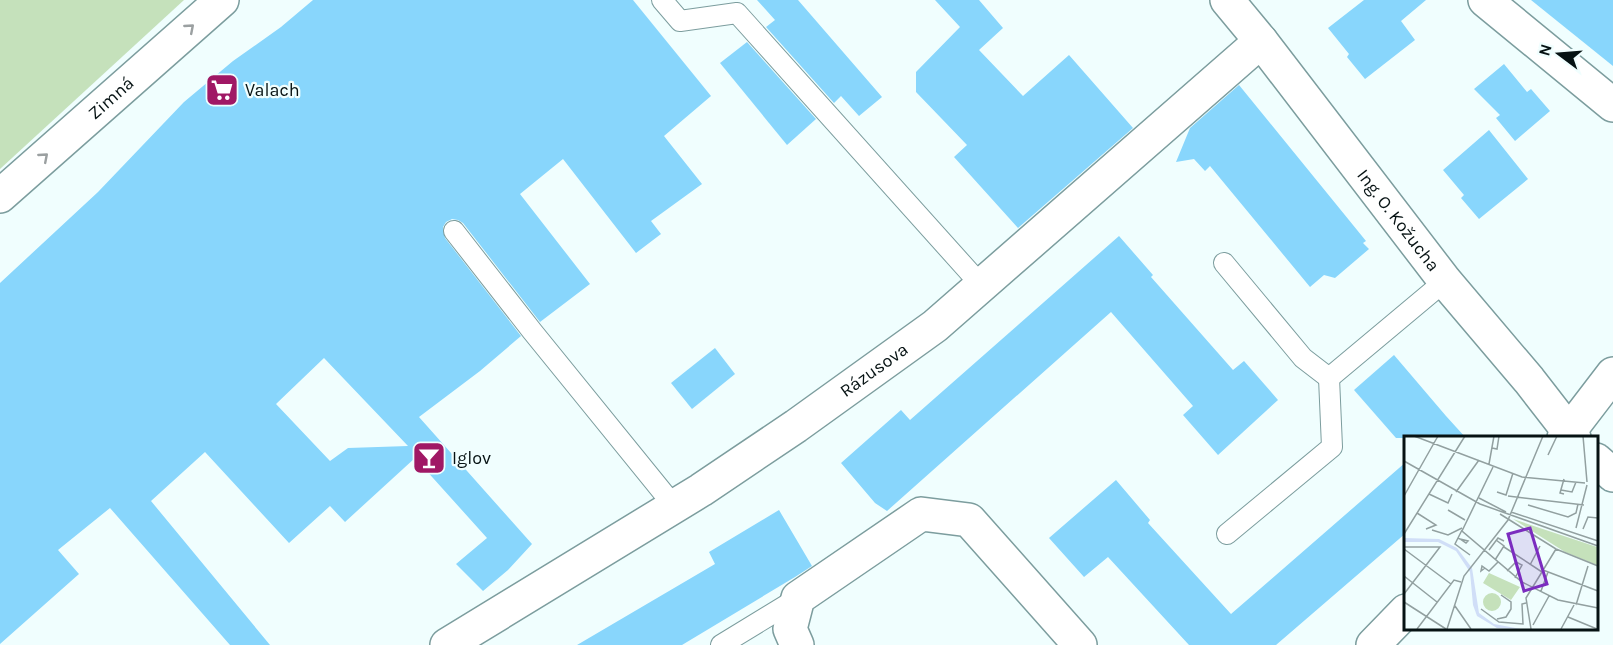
<svg xmlns="http://www.w3.org/2000/svg" width="1613" height="645" viewBox="0 0 1613 645" font-family="Karla,sans-serif">
  <style>
    .green { fill: #c5e1bb }
    .building { fill: #88d6fc; fill-rule: evenodd }
    .lines { fill: none; stroke-linecap: round; stroke-linejoin: round }
    .lane-casing { stroke: #7c9d9e; stroke-width: 22 }
    .street-casing { stroke: #7c9d9e; stroke-width: 36 }
    .lane { stroke: #fff; stroke-width: 20 }
    .street { stroke: #fff; stroke-width: 33 }
    .oneway { stroke: #9ba0a1 }
    .labels { text-anchor: middle; dominant-baseline: central; stroke-width: 4.5; stroke-linejoin: round; paint-order: stroke }
    .poi-label { font-size: 18px; fill: #061213; stroke: #f0fefe; text-anchor: start }
    .street-label { font-size: 18px; fill: #061213; stroke: #f0fefe }
    .inset-road { fill: none; stroke: #92a0a0; stroke-width: 1.5 }
    .view { fill: #7b2cbf; fill-opacity: 0.15; stroke: #7b2cbf; stroke-width: 3 }
    .inset-edge { fill: none; stroke: #061213; stroke-width: 3 }
  </style>
  <rect width="100%" height="100%" fill="#f0fefe"/>
  <!-- green -->
  <path class="green" d="M0,0H184L0,169Z"/>
  <!-- building -->
  <g class="building">
    <path d="M313,0H633L711,96L664,136L702,184L651,221L661,234L636,253L563,159L520,194L590,284L540,322L463,223L458,220L452,219L446,222L443,227L445,238L521,336L480,371L419,417L532,544L508,570L483,591L456,564L487,538L415,458L345,522L330,506L289,543L205,452L151,501L270,645H230L110,508L58,550L79,574L0,644V283L98,192L184,102L233,61L281,27ZM324,358L408,446L348,448L330,461L276,404Z"/>
    <path d="M757,0H798L882,97L859,116L841,96L834,103L766,27L775,20Z"/>
    <path d="M935,0H979L1003,28L979,50L1023,96L1069,55L1133,128L1018,228L954,157L967,145L916,92V72L960,27Z"/>
    <path d="M1364,0H1426L1401,21L1415,40L1365,79L1347,57L1349,54L1328,28Z"/>
    <path d="M1531,0H1613V66Z"/>
    <path d="M747,42L816,119L787,145L720,63Z"/>
    <path d="M1504,64L1527,92L1531,89L1550,111L1515,141L1496,118L1500,115L1474,89Z"/>
    <path d="M1239,85L1366,241L1363,243L1369,249L1335,278L1324,275L1310,287L1210,166L1205,171L1194,159L1176,162L1190,128Z"/>
    <path d="M1489,130L1528,179L1479,219L1461,198L1464,195L1443,170Z"/>
    <path d="M1119,236L1153,275L1151,277L1233,370L1244,361L1278,400L1218,455L1183,415L1193,406L1111,312L887,511L875,503L841,463L901,410L910,420Z"/>
    <path d="M715,348L735,374L692,409L671,383Z"/>
    <path d="M1394,355L1446,416L1466,438H1396L1354,390Z"/>
    <path d="M1406,462V533L1276,645H1189L1108,557L1084,577L1049,538L1116,480L1150,520L1148,523L1231,614Z"/>
    <path d="M779,510L812,566L795,577L682,645H577L715,564L709,552Z"/>
  </g>
  <g class="lines">
    <!-- lane casing -->
    <g class="lane-casing">
      <g id="lane">
        <path d="M662,0L680,21L737,13L981,285"/>
        <path d="M454,231L532,331L674,506"/>
        <path d="M1224,263L1303,358L1329,378L1445,281"/>
        <path d="M1227,534L1332,447L1329,378"/>
        <path d="M721,645L798,598"/>
      </g>
    </g>
    <!-- street casing -->
    <g class="street-casing">
      <g id="street">
        <path id="s1" d="M1227,0L1261,41L1445,281L1529,380L1574,438"/>
        <path d="M1485,0L1613,105"/>
        <path id="s2" d="M0,196L222,0"/>
        <path d="M1564,438L1613,374"/>
        <path d="M1596,460L1613,475"/>
        <path id="s3" d="M447,645L701,490L796,426L935,326L1261,41"/>
        <path d="M797,645L790,629L798,598L921,514L969,520L1080,645"/>
        <path d="M1373,645L1406,611"/>
      </g>
    </g>
    <!-- lane -->
    <use href="#lane" class="lane"/>
    <!-- street -->
    <use href="#street" class="street"/>
  </g>
  <!-- one-way arrows -->
  <defs><path id="oneway-chevron" d="M-2-3.5L2.5 0L-2 3.5" fill="none" stroke-width="1.6" stroke-linecap="round" stroke-linejoin="round" transform="scale(1.5)"/></defs>
  <g class="oneway">
    <use href="#oneway-chevron" transform="translate(190 28) rotate(-41)"/>
    <use href="#oneway-chevron" transform="translate(44 157) rotate(-41)"/>
  </g>
  <!-- icons -->
  <defs>
    <g id="supermarket-square" transform="scale(1.725)"><rect x="-9" y="-9" width="18" height="18" rx="4" fill="#a01865" stroke="#f0fefe"/><path d="M-6-5.5h2.5l.6 2H6L4.5 2H-2.5L-4.4-4H-6ZM-1.5 3.2a1.3 1.3 0 1 0 .1 0ZM3 3.2a1.3 1.3 0 1 0 .1 0Z" fill="#fff"/></g>
    <g id="bar-square" transform="scale(1.725)"><rect x="-9" y="-9" width="18" height="18" rx="4" fill="#a01865" stroke="#f0fefe"/><path d="M-6-5H6L.8 .8V4.5H3.5V6h-7V4.5H-.8V.8Z" fill="#fff"/></g>
  </defs>
  <g fill-rule="evenodd">
    <use href="#supermarket-square" x="222" y="90"/>
    <use href="#bar-square" x="429" y="458"/>
  </g>
  <g class="labels">
    <!-- poi labels -->
    <g class="poi-label">
      <text x="245" y="90">Valach</text>
      <text x="452" y="458">Iglov</text>
    </g>
    <!-- street labels -->
    <g class="street-label">
      <text stroke="none"><textPath href="#s2" startOffset="148">Zimná</textPath></text>
      <text stroke="none"><textPath href="#s1" startOffset="279">Ing. O. Kožucha</textPath></text>
      <text stroke="none"><textPath href="#s3" startOffset="508">Rázusova</textPath></text>
    </g>
  </g>
  <!-- overview -->
  <g transform="translate(1404 436)">
    <rect width="194" height="194" fill="#f0fefe"/>
    <path d="M109,83L193,111V129L161,116ZM85,137L116,151L107,164L79,147ZM79 166a9 9 0 1 1 18 0a9 9 0 1 1-18 0Z" fill="#c5e1bb"/>
    <path d="M0,102L35,103L53,112L68,132L75,177L90,188L117,193L93,192L73,180L69,169L66,136L52,115L34,106H0Z" fill="#d0def7"/>
    <path class="inset-road" d="M10,0L118,41L181,47M179,0L183,46M88,12L93,13L95,0M144,19L153,0M0,25L76,68L194,110M85,28L90,0M89,31L58,95L118,146L154,164L194,172M160,43L156,57L160,58M157,54L168,56L172,46M52,56L75,24M93,56L102,59L109,37M25,58L44,67L48,58M0,60L34,0M104,60L180,69M75,62L102,76M124,69L164,81L172,77L174,68M44,74L61,84M107,76L194,105M13,77L32,89L22,93M96,78L152,113L194,130M172,92L183,49M179,93L184,81L194,82M28,94L44,99L58,92M58,94L51,108L66,119M0,98L61,0M54,102L56,103L62,107L64,105L56,103M0,111H36L0,158M100,111L138,136M0,113L47,148M85,114L94,102L100,105M91,124L100,110L92,104M126,129L136,110M81,132L77,135L78,130L85,135L94,126M139,134L194,155M103,135L112,126L118,129L111,142M0,140L33,166M137,155L144,136M0,166L42,193M172,169L184,130M51,170L67,193M77,173L95,186L119,188L118,168L122,167M164,181L193,193M93,183L102,181L107,173V166L97,159M129,189L145,160M13,193L50,144L57,146M43,193L60,140L104,84L139,0M127,193L122,162L152,113M157,193L170,169"/>
    <path class="view" d="M126,92L143,148L120,155L104,98Z"/>
    <rect width="194" height="194" class="inset-edge"/>
  </g>
  <!-- north arrow -->
  <g transform="translate(1559 54) rotate(286)" stroke="#f0fefe" stroke-width="4.5" paint-order="stroke">
  <path d="M0-4.5L10 22L0 15L-10 22Z" fill="#061213"/>
  <text y="-9" font-size="16" font-weight="bold" text-anchor="middle" fill="#061213">N</text>
  </g>
</svg>
